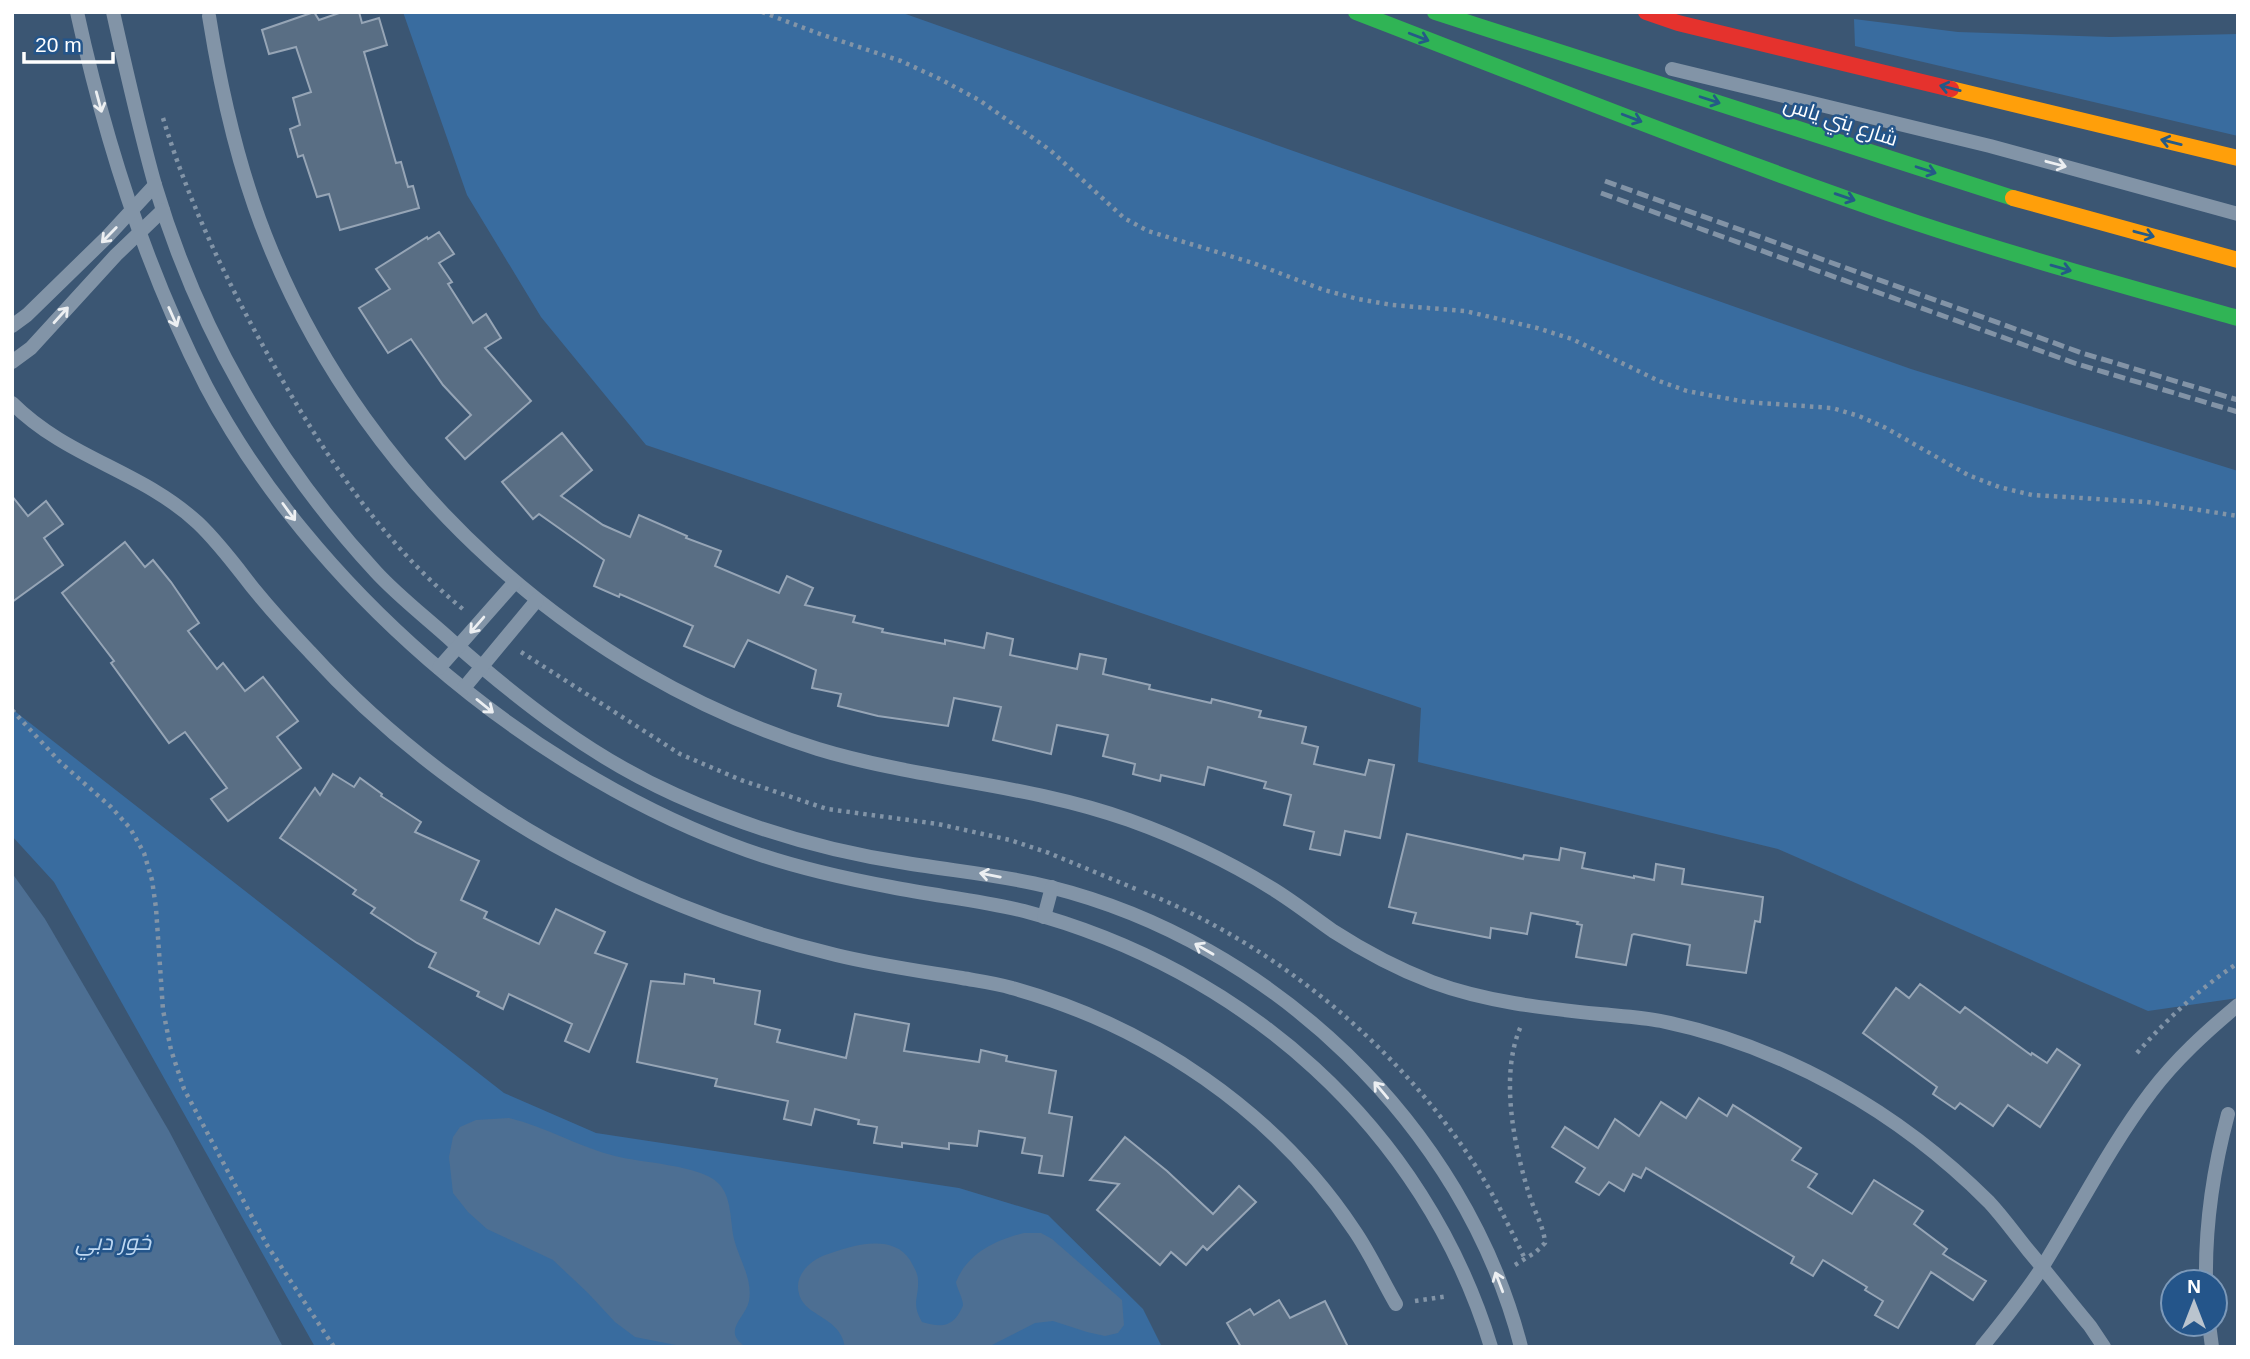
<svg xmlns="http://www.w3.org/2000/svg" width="2250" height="1359" viewBox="0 0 2250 1359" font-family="Arial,Cairo,sans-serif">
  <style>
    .green { fill: #396c9f }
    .water { fill: #4d6f93 }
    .building { fill: #596e84; stroke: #96a5b6; stroke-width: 2 }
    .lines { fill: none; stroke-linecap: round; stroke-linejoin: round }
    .path { stroke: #8294a7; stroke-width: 4.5; stroke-dasharray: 3.5 5; stroke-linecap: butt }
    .lane { stroke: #8294a7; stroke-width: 14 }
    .fast { stroke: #30b455; stroke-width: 16 }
    .slow { stroke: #ff9f0a; stroke-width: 16 }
    .jam { stroke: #e5322d; stroke-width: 16 }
    .rail { stroke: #8293a6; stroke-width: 5; stroke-dasharray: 12 5; stroke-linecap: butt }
    .oneway { stroke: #255a87 }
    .oneway2 { stroke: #eceff2 }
    .labels { text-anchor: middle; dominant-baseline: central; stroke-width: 5; stroke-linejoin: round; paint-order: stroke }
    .street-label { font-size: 21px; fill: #fff; stroke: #24558a }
    .water-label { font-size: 23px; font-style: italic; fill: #bdd7f1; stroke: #24558a }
  </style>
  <rect width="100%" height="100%" fill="#3b5673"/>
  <!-- green -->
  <g class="green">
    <path d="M403,12H900L1911,369L2238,471V998L2148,1011L1778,849L1418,762L1421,708L646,445L541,317L467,195Z"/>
    <path d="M1854,19L1958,32L2110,37L2238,34V136L1855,46Z"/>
    <path d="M12,709L504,1093L596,1133L959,1188L1048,1215L1143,1309L1162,1347H315L54,882L12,836Z"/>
  </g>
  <!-- water -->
  <g class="water">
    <path d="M12,873L45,919L169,1131L283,1347H12Z"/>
    <path d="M509,1118C546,1127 579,1147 615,1156C641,1163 701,1165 718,1183C732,1196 730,1221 734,1239C739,1259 753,1279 749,1301C745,1319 721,1331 746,1347H686L635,1337L615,1322L588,1293L553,1260L487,1229L468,1212L453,1193L449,1157L453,1137L460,1127L476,1120Z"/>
    <path d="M1024,1233H1041L1052,1239L1122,1300L1124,1325L1118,1333L1105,1336L1087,1332L1053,1321L1035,1323L988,1347H845C840,1313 798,1318 798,1286C798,1272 813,1259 825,1255C850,1246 892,1232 910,1260C913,1266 918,1273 918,1280C919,1299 911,1303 922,1322C936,1326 948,1329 958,1315C959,1313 963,1307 963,1305C963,1298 957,1289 956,1282C967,1254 995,1240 1024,1233Z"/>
  </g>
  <!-- building -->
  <g class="building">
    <path d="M314,12L319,20L342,12H359L362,23L379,18L387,45L364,52L396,163L401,162L408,187L413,186L419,208L340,230L329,194L317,197L303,155L298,157L290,129L300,125L293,98L311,92L296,47L269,54L262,30Z"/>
    <path d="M439,232L454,254L439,263L452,282L448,284L473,323L486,314L501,338L485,348L531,401L465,459L446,438L471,415L443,385L411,339L388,353L359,308L390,289L376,269L427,237L428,239Z"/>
    <path d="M562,433L592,470L561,496L603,525L630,537L639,515L687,536L686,538L721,551L715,566L779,593L787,576L813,588L805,605L855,616L853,622L883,629L882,632L945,644V640L984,648L987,633L1013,639L1010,655L1077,669L1080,654L1106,659L1103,674L1150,685L1149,689L1211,703L1212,699L1261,711L1259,717L1306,727L1302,743L1318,747L1314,764L1365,775L1369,760L1394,765L1380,838L1345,831L1340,855L1310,849L1314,832L1284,825L1291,795L1264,788L1266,782L1208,767L1204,785L1161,775L1160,781L1133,774L1135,764L1103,756L1108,735L1057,725L1051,754L993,740L1001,707L954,698L948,726L878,716L838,706L841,694L812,688L816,670L748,640L734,667L684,646L693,626L620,594L619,597L594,586L604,560L539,514L533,519L502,482Z"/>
    <path d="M12,496L28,516L46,501L63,524L44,538L63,565L12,602Z"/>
    <path d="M125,542L145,567L153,560L171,582L199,623L188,631L217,669L223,663L245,691L263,677L298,721L277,737L301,768L228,821L211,799L227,788L185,732L169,743L111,663L114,661L62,593Z"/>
    <path d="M333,774L354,787L360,778L382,794L381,796L421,822L415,832L479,861L461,900L487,912L484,918L539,944L556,909L605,932L595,953L627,964L589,1052L565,1041L572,1024L509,994L503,1009L477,996L479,992L429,967L436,953L417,943L371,913L375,908L353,894L356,890L280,838L315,788L320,795Z"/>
    <path d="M1407,834L1523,859L1524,855L1559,860L1561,848L1585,853L1582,868L1634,878V876L1654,880L1656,864L1684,869L1682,884L1763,897L1760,922L1755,921L1746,973L1687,965L1690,945L1634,934L1632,935L1626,965L1576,957L1582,925L1577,924L1578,922L1531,913L1527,934L1491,928L1490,938L1413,923L1416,913L1389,907Z"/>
    <path d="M685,974L714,979V983L760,991L755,1024L780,1030L777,1042L846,1058L855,1014L909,1024L904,1051L979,1062L981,1050L1007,1056L1006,1061L1056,1071L1049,1113L1072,1117L1063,1176L1039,1173L1042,1156L1022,1153L1025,1138L979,1131L977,1146L949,1143V1149L902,1143V1147L874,1143L877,1127L858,1124L859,1120L815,1109L811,1125L784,1119L788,1101L715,1086L717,1079L637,1062L651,981L684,984Z"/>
    <path d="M1920,984L1960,1013L1965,1007L2031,1055L2032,1053L2047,1063L2057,1049L2080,1065L2040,1127L2008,1105L1993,1126L1960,1103L1955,1109L1933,1094L1937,1087L1863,1033L1896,988L1909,998Z"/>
    <path d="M1699,1098L1727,1116L1733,1105L1801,1148L1792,1160L1817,1174L1808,1187L1852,1214L1874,1180L1923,1211L1914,1224L1947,1249L1943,1254L1986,1281L1973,1300L1931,1272L1898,1328L1875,1315L1883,1301L1865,1290L1867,1287L1823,1260L1813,1276L1791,1263L1794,1257L1646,1168L1641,1178L1633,1174L1624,1191L1609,1182L1599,1195L1576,1182L1585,1168L1552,1147L1565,1127L1598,1148L1615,1119L1639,1136L1661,1102L1686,1118Z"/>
    <path d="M1125,1137L1167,1171L1213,1214L1239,1186L1256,1202L1207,1250L1203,1246L1186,1265L1171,1252L1160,1265L1097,1210L1119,1184L1090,1180Z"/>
    <path d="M1279,1300L1290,1318L1325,1301L1348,1347H1241L1227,1323L1250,1309L1254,1315Z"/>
  </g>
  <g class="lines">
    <!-- path -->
    <g class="path">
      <path d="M762,12L820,34L901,61L940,79L979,100L1050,150L1124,218L1148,231L1253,263L1324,290L1358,299L1392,305L1465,311L1537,328L1572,339L1659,381L1687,391L1746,402L1832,408L1859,416L1886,428L1968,475L1999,487L2032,495L2147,502L2238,516"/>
      <path d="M163,118C189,204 228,284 272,362C324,454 381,542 464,610"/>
      <path d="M521,652L680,754L741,780L827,809L938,824L1010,840L1049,853L1136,889"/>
      <path d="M12,710L59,761L111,807L130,828L144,853L152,880L156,908L163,1010L171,1050L184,1089L267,1245L334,1347"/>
      <path d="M1144,892C1277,946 1397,1045 1475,1165C1494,1195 1510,1228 1525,1259"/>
      <path d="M2137,1053C2168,1018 2199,989 2238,963"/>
      <path d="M1515,1265L1536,1252L1545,1243C1544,1227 1535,1213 1530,1197C1514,1147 1499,1075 1521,1026"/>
      <path d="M1415,1301L1448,1296"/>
    </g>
    <!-- lane -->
    <g class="lane">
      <path d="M77,12C105,140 146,269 206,386C311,585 520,764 730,844C781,864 836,877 891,887C935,896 980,900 1024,911C1243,969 1424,1127 1491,1347"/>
      <path d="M113,12C126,70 139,128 155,185C198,329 274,462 376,572C399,597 428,619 453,642C521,702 593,758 676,795C749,828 826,851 906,863C954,871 1002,875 1050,887C1271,942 1464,1125 1521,1347"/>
      <path d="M209,16C222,97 240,176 272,252C370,487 576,673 818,749C920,780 1029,784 1129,820C1179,838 1228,861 1273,889C1294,902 1313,917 1333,931C1364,951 1398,969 1432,982C1486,1002 1543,1008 1600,1014C1620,1016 1641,1017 1661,1021C1786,1047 1899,1112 1989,1202C2003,1217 2015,1234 2028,1250C2049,1275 2069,1301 2090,1326L2104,1347"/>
      <path d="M1672,69L1990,146L2238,214"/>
      <path d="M12,326L27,315L107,237L155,185"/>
      <path d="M12,362L31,348L116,255L163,210"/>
      <path d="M12,403C68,459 141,470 198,523C219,543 235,565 253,588C271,610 290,631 310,652C389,739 490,815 596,867C672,905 752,935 836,955C877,965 920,971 962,978C979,981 996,983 1012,988C1149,1026 1275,1111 1354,1230C1370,1253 1382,1280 1396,1304"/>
      <path d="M439,668L515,582"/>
      <path d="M464,688L537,600"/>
      <path d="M1044,917L1052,887"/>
      <path d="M2206,1282C2205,1224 2213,1170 2228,1114"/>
      <path d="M2209,1324L2212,1347"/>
      <path d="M1982,1347C2003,1321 2025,1294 2043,1266C2079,1208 2110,1146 2151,1092C2176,1059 2206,1032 2238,1005"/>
    </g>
    <!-- fast -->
    <g class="fast">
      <path d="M1356,12C1543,84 1728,159 1917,223C2023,258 2131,288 2238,318"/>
      <path d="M1435,12L2013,198"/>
    </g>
    <!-- slow -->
    <g class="slow">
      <path d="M1951,89L2238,158"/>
      <path d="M2013,198L2238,260"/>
    </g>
    <!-- jam -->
    <path class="jam" d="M1646,12L1678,23L1951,89"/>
    <!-- rail -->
    <g class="rail">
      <path d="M1605,181L2082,353L2238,400"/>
      <path d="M1601,193L2077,364L2238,412"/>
    </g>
  </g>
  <!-- one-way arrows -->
  <defs><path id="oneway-shaft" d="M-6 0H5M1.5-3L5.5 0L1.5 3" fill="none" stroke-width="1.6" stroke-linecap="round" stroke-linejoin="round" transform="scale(1.75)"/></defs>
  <g class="oneway">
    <use href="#oneway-shaft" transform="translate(1419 37) rotate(21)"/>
    <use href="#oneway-shaft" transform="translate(1950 88) rotate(-166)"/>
    <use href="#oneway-shaft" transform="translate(1710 100) rotate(18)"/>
    <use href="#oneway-shaft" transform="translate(1632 118) rotate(21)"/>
    <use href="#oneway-shaft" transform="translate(2171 142) rotate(-166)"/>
    <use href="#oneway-shaft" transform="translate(1926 170) rotate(18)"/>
    <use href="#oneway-shaft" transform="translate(1845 197) rotate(19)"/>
    <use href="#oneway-shaft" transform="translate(2144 234) rotate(15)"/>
    <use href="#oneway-shaft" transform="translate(2061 268) rotate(16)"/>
  </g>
  <g class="oneway2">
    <use href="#oneway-shaft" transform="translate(99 102) rotate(75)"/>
    <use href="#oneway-shaft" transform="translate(2056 164) rotate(15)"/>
    <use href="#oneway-shaft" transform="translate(109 235) rotate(134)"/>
    <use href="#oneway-shaft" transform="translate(61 315) rotate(-48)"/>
    <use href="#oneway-shaft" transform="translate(173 317) rotate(66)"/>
    <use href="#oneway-shaft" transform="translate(289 512) rotate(54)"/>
    <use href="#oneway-shaft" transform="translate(477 625) rotate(131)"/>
    <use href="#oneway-shaft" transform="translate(485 706) rotate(39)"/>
    <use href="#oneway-shaft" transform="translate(990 875) rotate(-169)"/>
    <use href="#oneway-shaft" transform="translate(1204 949) rotate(-150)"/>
    <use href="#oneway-shaft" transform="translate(1381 1090) rotate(-130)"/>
    <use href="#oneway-shaft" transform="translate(1499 1282) rotate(-111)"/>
  </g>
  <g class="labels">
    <!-- street labels -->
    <g class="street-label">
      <text transform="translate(1841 121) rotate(18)">شارع بني ياس</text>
    </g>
    <!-- water labels -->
    <g class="water-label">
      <text x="113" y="1242">خور دبي</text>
    </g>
  </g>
  <!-- border -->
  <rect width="2250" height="1359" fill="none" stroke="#ffffff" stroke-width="28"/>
  <!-- north arrow -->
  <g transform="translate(2194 1303)"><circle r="33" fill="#24558a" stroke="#7c99b9" stroke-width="2"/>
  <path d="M0-5L12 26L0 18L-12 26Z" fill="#bac4ce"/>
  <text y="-10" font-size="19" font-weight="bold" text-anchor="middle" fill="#ffffff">N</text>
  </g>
  <!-- scale -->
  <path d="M24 52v10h89v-10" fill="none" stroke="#ffffff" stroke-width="3.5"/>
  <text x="35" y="52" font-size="21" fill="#ffffff" stroke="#24558a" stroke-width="5" paint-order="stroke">20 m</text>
</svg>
